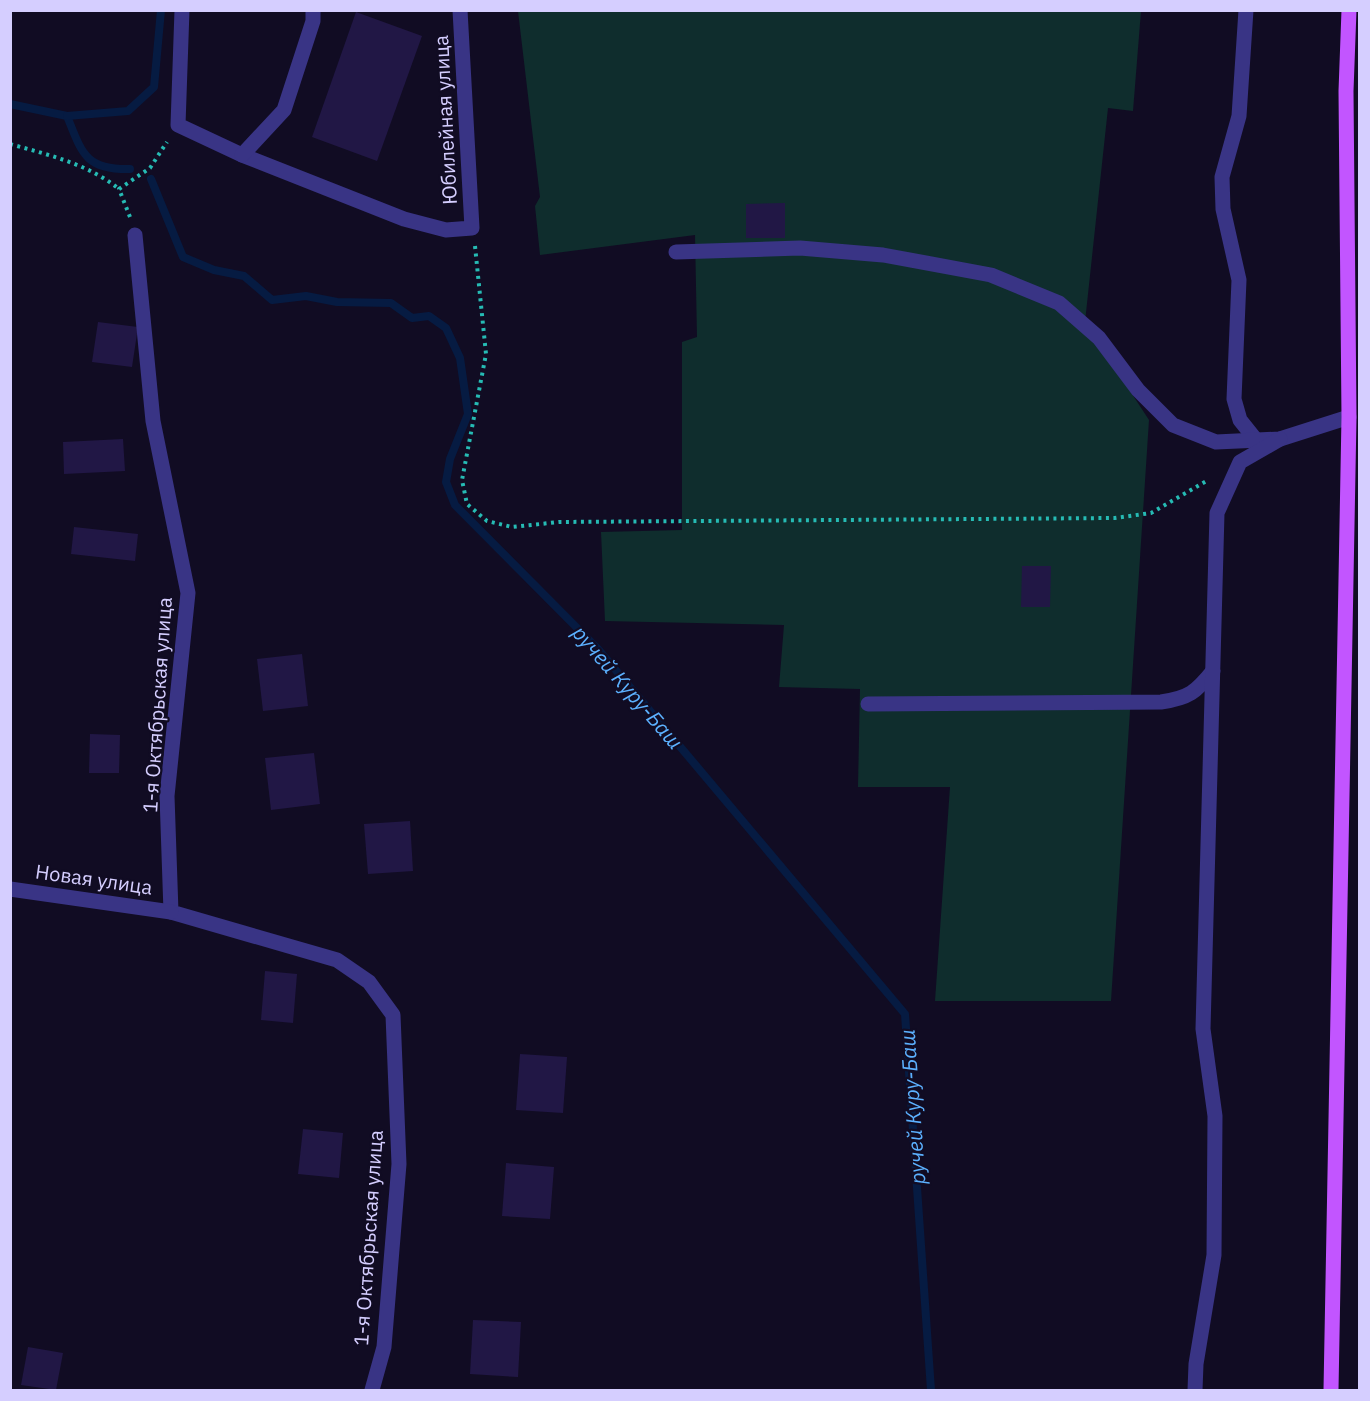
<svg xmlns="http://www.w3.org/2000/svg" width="1370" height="1401" viewBox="0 0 1370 1401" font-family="'IBM Plex Sans',sans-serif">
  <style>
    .green { fill: #0f2d2d }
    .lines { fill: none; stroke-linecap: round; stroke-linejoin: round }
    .stream { stroke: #061b42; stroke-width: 8 }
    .building { fill: #211745 }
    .path { stroke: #26bbb4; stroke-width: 4; stroke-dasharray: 3 4.5; stroke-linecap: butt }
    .minor { stroke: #393485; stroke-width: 15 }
    .major { stroke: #c255ff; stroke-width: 15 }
    .labels { text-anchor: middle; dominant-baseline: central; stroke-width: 4.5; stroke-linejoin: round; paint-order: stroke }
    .street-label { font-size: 20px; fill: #d5ceff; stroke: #110c23 }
    .water-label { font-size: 21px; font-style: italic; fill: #5cb1ff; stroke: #110c23 }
  </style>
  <rect width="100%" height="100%" fill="#110c23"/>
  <!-- green -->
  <path class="green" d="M518,11H1141L1133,111L1108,108L1085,322L1149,420L1111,1001H935L950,787H858L860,689L779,687L784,625L605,621L601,532L682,530V342L697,337L695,235L540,255L535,206L540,197Z"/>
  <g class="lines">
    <!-- stream -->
    <g class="stream">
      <path d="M10,104L67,116C82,153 85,170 130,169"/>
      <path d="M67,116L128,111L154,87L161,10"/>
      <path d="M151,179L183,257L214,270L244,276L272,300L306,296L337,302L391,303L412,318L429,316L446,328L460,358L468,414L450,459L446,482L455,505L598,649L905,1014L931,1390"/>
    </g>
  </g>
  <!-- building -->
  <g class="building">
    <path d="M356,12L422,36L377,161L312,137Z"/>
    <path d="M785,203V238H746V204Z"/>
    <path d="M98,322L138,327L132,367L92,362Z"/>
    <path d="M123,439L125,471L64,474L63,442Z"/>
    <path d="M74,527L138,534L135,561L71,554Z"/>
    <path d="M1022,566H1051L1050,607H1021Z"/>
    <path d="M302,654L308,706L263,711L257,659Z"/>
    <path d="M90,734L120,735L119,773H89Z"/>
    <path d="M314,753L320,804L271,810L265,758Z"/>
    <path d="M410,821L413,871L368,874L364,824Z"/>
    <path d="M265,971L297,974L293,1023L261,1020Z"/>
    <path d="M520,1054L567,1057L563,1113L516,1110Z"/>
    <path d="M303,1129L343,1133L339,1178L298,1174Z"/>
    <path d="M506,1163L554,1167L550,1219L502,1216Z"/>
    <path d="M473,1320L521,1322L518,1377L470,1374Z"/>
    <path d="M28,1347L63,1353L56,1390L21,1385Z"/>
  </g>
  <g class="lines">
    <!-- path -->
    <g class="path">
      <path d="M10,144C49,155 88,164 119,189"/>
      <path d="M130,217L119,189L150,168L167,142"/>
      <path d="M475,246L486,354L462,480L467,504L487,521L512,527L559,522L1115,518L1151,513L1208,480"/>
    </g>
    <!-- minor -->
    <g class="minor">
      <path d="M182,10L178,125L242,155L404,219L446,230L472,228L460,10"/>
      <path d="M1246,10L1239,116L1222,177L1223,209L1239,280L1234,399L1240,420L1256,440"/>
      <path d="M242,155L284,110L313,21V10"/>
      <path d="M135,235L153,421L188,593L167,796L171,912L337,960L369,982L393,1015L399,1164L384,1347L372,1390"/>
      <path d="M676,252L800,248L883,255L991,275L1059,303L1099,338L1138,390L1173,425L1216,442L1280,439L1349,417"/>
      <path d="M868,704L1161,702C1189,698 1196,692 1213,671"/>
      <path d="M10,889L171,912"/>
      <path d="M1195,1390L1196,1364L1214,1255L1215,1116L1203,1029L1217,513L1240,462L1280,439"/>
    </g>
    <!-- major -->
    <path class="major" d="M1331,1390L1349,417L1346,91L1349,10"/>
  </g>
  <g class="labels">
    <!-- street labels -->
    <g class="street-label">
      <text transform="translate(445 120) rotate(-93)">Юбилейная улица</text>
      <text transform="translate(157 705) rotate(-86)">1-я Октябрьская улица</text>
      <text transform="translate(94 879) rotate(8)">Новая улица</text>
      <text transform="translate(368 1238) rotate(-86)">1-я Октябрьская улица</text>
    </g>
    <!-- water labels -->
    <g class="water-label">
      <text transform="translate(628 687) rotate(49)">ручей Куру-Баш</text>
      <text transform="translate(912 1107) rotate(-94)">ручей Куру-Баш</text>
    </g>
  </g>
  <!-- border -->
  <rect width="1370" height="1401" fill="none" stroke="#d5ceff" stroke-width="24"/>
</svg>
